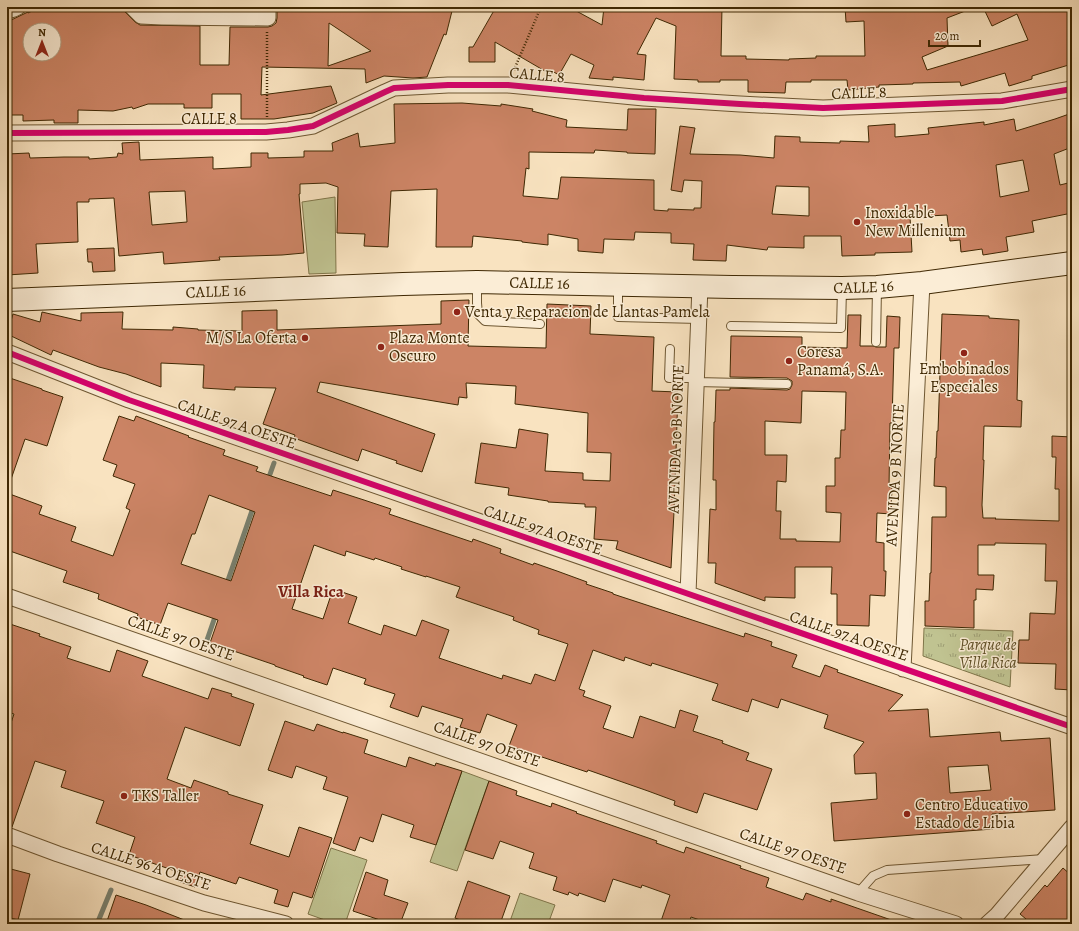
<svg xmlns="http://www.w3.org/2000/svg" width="1079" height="931" font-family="Alegreya,serif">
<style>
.green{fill:#c0c391;stroke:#80764a}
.park{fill:url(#park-tufts);stroke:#80764a}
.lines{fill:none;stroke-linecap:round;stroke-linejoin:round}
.stream{stroke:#798170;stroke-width:5}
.building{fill:#cc8465;stroke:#3f2803;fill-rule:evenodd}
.service-casing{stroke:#6e5732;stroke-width:10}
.minor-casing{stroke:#6e5732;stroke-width:17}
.secondary-casing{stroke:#3f2803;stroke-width:24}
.path{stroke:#3f2803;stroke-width:2.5;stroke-dasharray:1 2;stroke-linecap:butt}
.service{stroke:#fbedd6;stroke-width:8}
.minor{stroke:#fbedd6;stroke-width:15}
.secondary{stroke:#fbedd6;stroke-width:22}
.cycleway-casing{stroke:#fbedd6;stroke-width:8}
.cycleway{stroke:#d6006c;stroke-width:6}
.poi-dot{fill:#8f2418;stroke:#fbedd6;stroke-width:1.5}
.labels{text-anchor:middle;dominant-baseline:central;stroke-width:3;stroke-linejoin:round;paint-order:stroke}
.street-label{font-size:16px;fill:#3f2803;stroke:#fbedd6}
.poi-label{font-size:16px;fill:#3f2803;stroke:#fbedd6;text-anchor:start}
.park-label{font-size:16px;font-style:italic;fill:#5f4f26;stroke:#fbedd6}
.neighbourhood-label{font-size:17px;font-weight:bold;fill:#7a1f14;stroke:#fbedd6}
</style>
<defs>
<pattern id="park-tufts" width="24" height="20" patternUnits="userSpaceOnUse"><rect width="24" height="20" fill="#c0c391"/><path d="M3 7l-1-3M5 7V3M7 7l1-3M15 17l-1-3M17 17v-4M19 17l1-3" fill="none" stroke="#9d9e74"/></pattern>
</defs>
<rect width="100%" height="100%" fill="#f9e3c0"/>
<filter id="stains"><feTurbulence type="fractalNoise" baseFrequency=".005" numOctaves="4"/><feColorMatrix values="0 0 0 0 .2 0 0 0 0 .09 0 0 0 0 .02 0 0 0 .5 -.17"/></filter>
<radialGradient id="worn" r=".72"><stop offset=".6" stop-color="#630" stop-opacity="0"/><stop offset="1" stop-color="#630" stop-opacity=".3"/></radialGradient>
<!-- green -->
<path class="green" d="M335 197 336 273 309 274 302 202Z
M462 771 489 781 457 871 430 862Z
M331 848 367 860 345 924H336L308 914Z
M520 893 555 905 548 924H509Z"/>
<!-- park -->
<path class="park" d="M924 628 1013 631 1010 687 923 656Z"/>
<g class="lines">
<!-- stream -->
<path class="stream" d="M265 480 269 477 274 463
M226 586 254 505
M207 640 216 614
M97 924 111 890"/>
</g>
<!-- building -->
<path class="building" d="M40 7H123V10L135 22 140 25 200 26V65H229L230 27H268L272 26 276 23 277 18V7H453L446 35 444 34 427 77 413 78 384 76 366 83 365 69 262 67 261 95 331 86 337 103 313 113 274 119H241V94H212V108H184V104H148L133 109 132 107 113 111 78 110V123H54V120L23 121V115H7V22L28 12V13ZM329 23 371 51 328 66ZM30 30H54V54H30Z
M496 7H569L602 25 604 7H722L721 56H746V59L789 60V59L816 58V56H865L864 21 846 22 845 7H973V8L947 18 948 46 922 57 927 70 1028 40 1017 14 992 26 983 7H1072V64L1032 76V79L1009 86 1005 73 961 86 960 82 913 83V84L879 85V87L848 90 847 80H811V82H786L785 93 748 92V80H720V82H698V80L674 79 676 26 656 18 637 54 646 55 644 80 613 77V80L589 78 594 65 571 54 559 75 552 71 550 74 495 42V62H469V47H473Z
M462 103 501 106V104L533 109 532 111 567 120 566 127 627 130 628 109H656L655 154 627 153V152L595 150 594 153 529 152V169L526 168 523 196 558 199 561 177 654 180V210L668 211V209L694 210V208H701L702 181 684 180 682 192 671 190 680 126 695 128 690 154 740 155 774 158 775 136 800 137V142L840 143V141L869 142 868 126 895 124V137L929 134 928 128 984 122V125L1014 119 1016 131 1055 119 1072 113V147L1054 154 1060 185 1072 182V213L1032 221 1034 232 1006 237 1008 251 983 255 982 249 961 252 960 240 950 241 947 215 910 217 912 252 875 253V255L842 256 841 236H804V248L768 247 767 250 727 245 726 261 693 260 694 244 671 243V233L635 232 634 240 604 239 603 253 578 251V239L548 234V245L522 242V241L473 236 472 247H436L437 189 391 191 388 247 364 246 365 234 337 233 338 187 326 183 300 184V194H299L304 253 282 255 219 257 220 260 164 264 163 252 119 256 114 198 89 199V202H77L78 242 36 244 38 273 7 275V154L29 153 30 158 64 157H89V159L117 157 118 153 123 154 122 143 139 142 140 160 213 157V169L251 167V153H268V158L304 157V151H333L332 143 358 133 360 147 395 143 394 104ZM1023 160 1029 191 1000 197 996 165ZM776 186 809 187V216L772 214ZM185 191 187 222 152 225 149 192Z
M114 248 115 271 93 272 92 262H88L87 249Z
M469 300 468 346 546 348 547 304 591 306 590 334 654 337 652 391 678 392 674 512 671 568 616 549 618 541 594 539 596 507H585V504L548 502V501L508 495 509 488 475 483 481 443 516 448 519 429 548 434 545 471 583 473V480L610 481 611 453 587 452 588 413 515 404 516 386 466 383 467 398 459 397 458 405 320 382 317 392 435 434 422 472 396 463 397 461 362 449 358 461 294 438 295 435 263 424 276 388 235 387V390L203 388 204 365 161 363V387L126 374 99 367 53 350 51 355 7 334V320L11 321 13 314 40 322 42 312 81 321V313L123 312 122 329 173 330V327L198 329V330L242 331V311L277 310V330L441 324V301Z
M942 314 989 316V318L1019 320 1017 400 1022 401 1021 427 984 426 983 460H984L982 505 983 518H996L995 519 1059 521V489H1055L1056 457H1052V436L1072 437V690L1055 689 1056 664 1018 663 1019 640H1029L1030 613 1055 614 1057 581H1045L1046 544 995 543V545H978V575H994L993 590 976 589V600H974V628L925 626V601H929L930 573H931L932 517H946V487L934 486 935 458H936L937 431H938Z
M848 315H861L860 346H873L876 347H886L887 316 900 317 899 348H894L892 423H890L889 487H892L891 514 877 513 876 542 884 543V571H886L885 596 870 595 869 626 837 625V594H831L832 567H795V598L765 597V601L715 583 716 563H708L710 509 716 510V480H713L714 422H715L716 390H730V388L787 390 790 389 792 385V381L787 378 730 377 731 336 802 337V347L847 348ZM802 391 846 392 845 430H841L840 458H835V486H826V512L841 513 840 542 796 541V539H780L781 511H776L777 481 786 482 787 455H765V421L801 423Z
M7 377 42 389V390L63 397 47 446 25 439 9 485H7Z
M119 416 134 421 136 416 189 436 188 437 225 450 223 455 258 467 256 471 331 496 333 490 364 500 391 509 389 514 472 542 473 539 501 549 500 553 533 565 534 563 557 571 587 582 586 584 613 593V594L744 637 745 633 772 642 771 646 797 655 792 667 820 677 825 665 838 670 837 672 903 695 888 711 928 709 930 737 1000 732 1001 741 1050 738 1055 810 992 814 993 829 834 841 831 803 877 799 876 773 855 774 854 755 864 742 824 728 828 715 781 699 778 708 752 699 748 712 712 700 718 684 652 663 651 666 625 657 624 661 593 650 579 689 585 691 583 696 611 706 603 728 633 738 640 716 675 728 680 710 698 716 693 731 723 741 722 743 749 753 746 760 772 769 757 810 704 793 697 813 674 805 675 801 648 791 588 770 587 772 509 746 517 725 487 714 480 733 460 727 463 719 422 706 418 717 390 707 395 694 364 684 366 679 333 668 327 685 303 677 304 676 275 666V665L210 643 218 620 168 603 160 625 137 617 138 614 98 599 99 594 63 582 67 571 7 550V493L42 506 39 514 76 527 71 541 113 556 130 510 126 508 135 484 113 476 117 465 103 460ZM209 495 255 512 231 581 181 564 192 534H195ZM314 545 345 556 346 551 374 560 375 558 402 567 401 569 426 577V576L460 587 456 597 514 617 513 620 539 630 538 634 568 644 555 681 535 674 531 684 503 675 502 679 439 658 449 630 422 620 416 636 384 625 381 635 348 623 357 597 333 589 323 619 292 609ZM988 765 991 790 950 793 948 767Z
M7 623 40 634 39 636 71 647 67 658 110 672 117 650 148 661 142 676 208 699 212 688 232 694 231 696 254 704 240 746 185 727 167 779 191 788 194 780 228 792V794L263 805 250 844 289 857 299 827 332 838 312 898 293 892 288 907 274 903 278 890 239 877 236 884 200 872 195 887 178 881 181 873 129 855 135 837 96 823 104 801 61 787 66 771 35 761 12 827 7 826V735L14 714 7 712Z
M285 721 314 731 317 724 343 733V732L368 740 364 753 406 767 409 757 435 766 436 763 462 771 436 845 410 837 414 825 382 814 373 842 360 837 355 851 333 843 348 797 323 789 327 777 296 766 292 778 268 770Z
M489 781 517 791 516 795 551 807 552 803 577 812 576 813 657 841 656 843 684 853 686 847 741 866 740 868 769 878 766 887 803 900 806 893 831 902V899L897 922V924H711L691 917 689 924H660L670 895 642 885 641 888 613 879 605 902 579 893 578 896 569 892 568 895 553 890 557 877 529 868 534 853 500 841 493 859 465 850Z
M7 868 30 874 18 920 7 917Z
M1063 868 1072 876V917L1066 924H1032L1020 914 1045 885 1047 887Z
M366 872 388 880 384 895 408 903 400 924H392L353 911Z
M468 881 510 896 500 924H471L455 918Z
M116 895 146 905 192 923V924H106Z"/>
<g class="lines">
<!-- service casing -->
<g class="service-casing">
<path id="service" d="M477 283V303L478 314 485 321 540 324
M618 285V317L699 319
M731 326 841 328 842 289
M876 342 877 288
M670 349 669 378H696
M696 382 787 384
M858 893 873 876 887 870 1044 859"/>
</g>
<!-- minor casing -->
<g class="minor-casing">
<path id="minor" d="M132 7 141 16 162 17 268 18V7
M7 11 14 9 18 7
M7 133 266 132 288 130 313 126 385 92 394 88 448 85H508L644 98 740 104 823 108 1002 101 1072 89
M7 352 129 400 1072 727
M688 594 700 286
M7 596 858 893 956 924
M903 669 922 283
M7 835 58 854 204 903 286 924
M987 924 997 915 1072 827"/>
</g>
<!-- secondary casing -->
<g class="secondary-casing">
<g id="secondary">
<path id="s1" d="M7 300 403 284 477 282 732 287 842 288 877 287 922 283 1072 263"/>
</g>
</g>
<!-- path -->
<path class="path" d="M514 70 541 7
M267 117V32"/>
<!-- service -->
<use href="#service" class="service"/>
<!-- minor -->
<use href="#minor" class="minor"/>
<!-- secondary -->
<use href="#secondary" class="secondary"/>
<!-- cycleway casing -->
<g class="cycleway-casing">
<path id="cycleway" d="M7 133 266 132 288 130 313 126 385 92 394 88 448 85H508L644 98 740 104 823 108 1002 101 1072 89
M7 352 129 400 1072 727"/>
</g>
<!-- cycleway -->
<use href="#cycleway" class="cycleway"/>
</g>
<!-- markers -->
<g class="poi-dot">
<circle cx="857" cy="222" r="4"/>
<circle cx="457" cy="312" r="4"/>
<circle cx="305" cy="338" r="4"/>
<circle cx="381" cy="347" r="4"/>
<circle cx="964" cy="353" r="4"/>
<circle cx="789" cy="361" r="4"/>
<circle cx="124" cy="796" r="4"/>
<circle cx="907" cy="814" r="4"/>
</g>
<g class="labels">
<!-- street labels -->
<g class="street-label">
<text transform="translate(537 75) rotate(5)">CALLE 8</text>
<text transform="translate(859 93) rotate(-2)">CALLE 8</text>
<text x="209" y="119">CALLE 8</text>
<text stroke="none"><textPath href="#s1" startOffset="533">CALLE 16</textPath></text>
<text stroke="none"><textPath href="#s1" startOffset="857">CALLE 16</textPath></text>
<text stroke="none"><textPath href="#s1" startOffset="209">CALLE 16</textPath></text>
<text transform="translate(237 424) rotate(19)">CALLE 97 A OESTE</text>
<text transform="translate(676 439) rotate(-88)">AVENIDA 10 B NORTE</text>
<text transform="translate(895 475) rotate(-87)">AVENIDA 9 B NORTE</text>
<text transform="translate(543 530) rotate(19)">CALLE 97 A OESTE</text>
<text transform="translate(849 636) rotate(19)">CALLE 97 A OESTE</text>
<text transform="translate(181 638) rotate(19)">CALLE 97 OESTE</text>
<text transform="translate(487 744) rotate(19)">CALLE 97 OESTE</text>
<text transform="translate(793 851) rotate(19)">CALLE 97 OESTE</text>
<text transform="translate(151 866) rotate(18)">CALLE 96 A OESTE</text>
</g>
<!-- poi labels -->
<g class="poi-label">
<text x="865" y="213">Inoxidable<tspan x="865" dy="18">New Millenium</tspan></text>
<text x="465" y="312">Venta y Reparacion de Llantas Pamela</text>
<text x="297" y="338" text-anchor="end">M/S La Oferta</text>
<text x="389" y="338">Plaza Monte<tspan x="389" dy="18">Oscuro</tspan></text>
<text x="797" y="352">Coresa<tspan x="797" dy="18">Panamá, S.A.</tspan></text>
<text x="964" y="369" text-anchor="middle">Embobinados<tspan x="964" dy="18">Especiales</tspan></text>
<text x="132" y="796">TKS Taller</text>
<text x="915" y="805">Centro Educativo<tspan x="915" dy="18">Estado de Libia</tspan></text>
</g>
<!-- park labels -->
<g class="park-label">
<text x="988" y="645">Parque de<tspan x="988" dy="18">Villa Rica</tspan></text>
</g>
<!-- neighbourhood labels -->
<g class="neighbourhood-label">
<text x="311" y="591">Villa Rica</text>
</g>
</g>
<!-- margin -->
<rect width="1079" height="931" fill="none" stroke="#f9e3c0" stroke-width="24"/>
<rect x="8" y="8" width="1063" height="915" fill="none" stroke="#3f2803" stroke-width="2"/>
<rect x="12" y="12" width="1055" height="907" fill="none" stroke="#3f2803"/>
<!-- north arrow -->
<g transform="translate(42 42)"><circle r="19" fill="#fbedd6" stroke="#b09e82"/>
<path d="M0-3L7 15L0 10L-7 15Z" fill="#8f2418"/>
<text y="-6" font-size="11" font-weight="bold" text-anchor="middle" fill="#3f2803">N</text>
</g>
<!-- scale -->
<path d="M929 40v6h51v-6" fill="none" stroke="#3f2803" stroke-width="2"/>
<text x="935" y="40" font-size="12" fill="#3f2803" stroke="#fbedd6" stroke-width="3" paint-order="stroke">20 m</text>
<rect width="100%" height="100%" filter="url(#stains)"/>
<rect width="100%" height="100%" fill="url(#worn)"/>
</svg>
